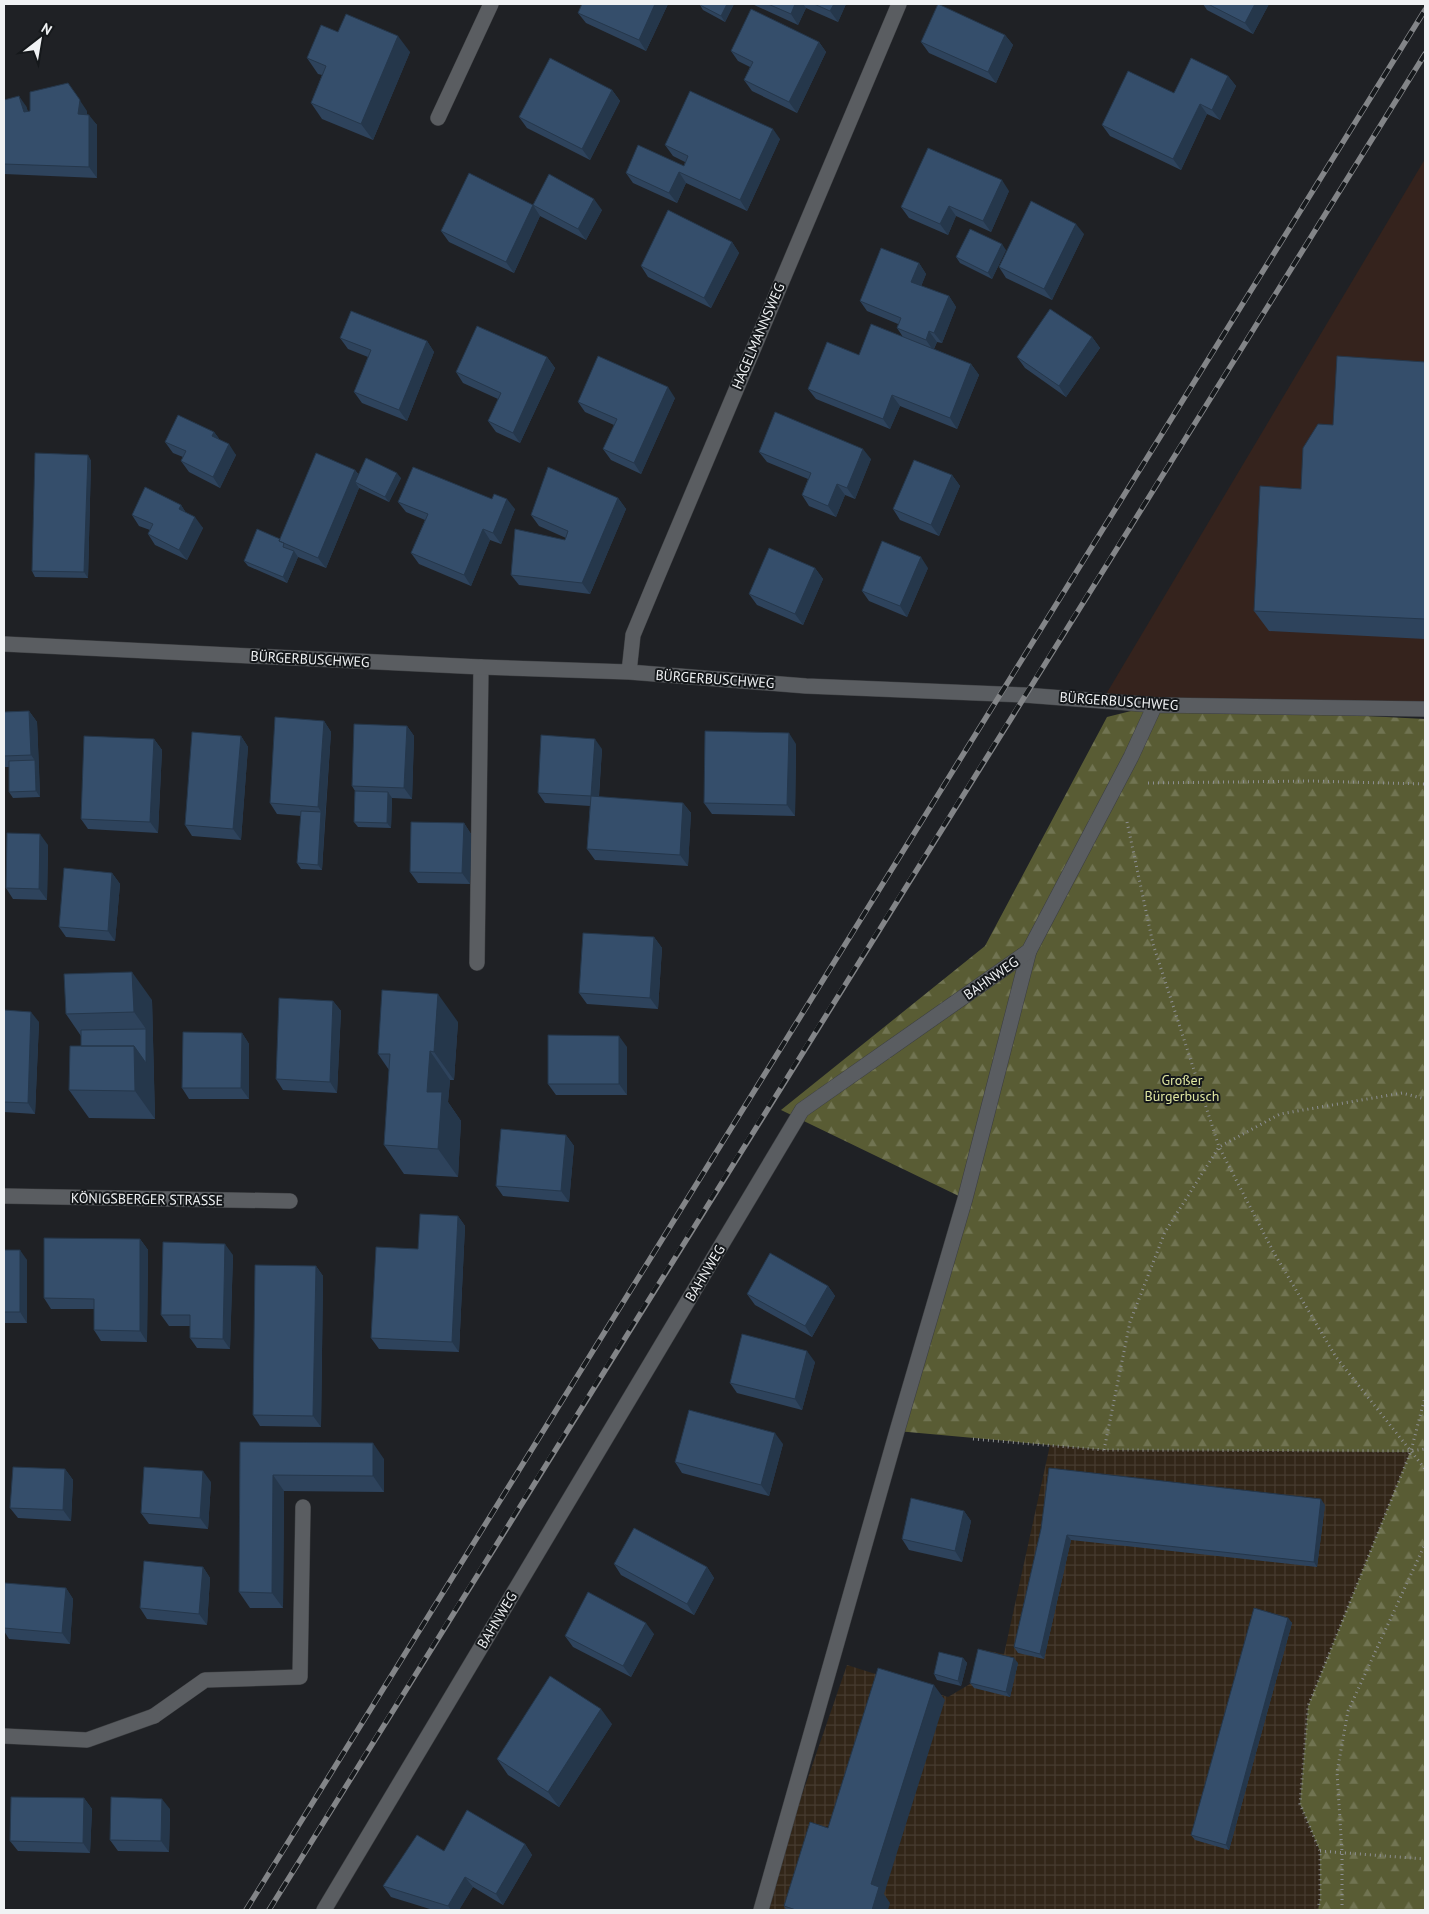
<svg xmlns="http://www.w3.org/2000/svg" width="1429" height="1914" font-family="'PT Sans',sans-serif">
<style>
.commercial{fill:#35231d}
.industrial{fill:url(#industrial-grid)}
.forest{fill:url(#forest-firs)}
.lines{fill:none;stroke-linecap:round;stroke-linejoin:round}
.service-casing{stroke:#3c3e41;stroke-width:16}
.minor-casing{stroke:#3c3e41;stroke-width:16}
.path{stroke:#8d8f92;stroke-width:3;stroke-dasharray:1 4;stroke-linecap:butt}
.service{stroke:#5a5d61;stroke-width:15}
.minor{stroke:#5a5d61;stroke-width:15}
.rail-casing{stroke:#838588;stroke-width:5.5}
.rail{stroke:#15181b;stroke-width:4;stroke-dasharray:11;stroke-linecap:butt}
.wall{fill:#2e435c}
.shaded-wall{fill:#25374b}
.building{fill:#354e6b;stroke:#25374b}
.labels{text-anchor:middle;dominant-baseline:central;stroke-width:4;stroke-linejoin:round;paint-order:stroke}
.street-label{font-size:14px;fill:#f0f2f4;stroke:#15181b}
.park-label{font-size:14px;fill:#dfe6a1;stroke:#15181b}
</style>
<defs>
<pattern id="industrial-grid" width="8" height="8" patternUnits="userSpaceOnUse" patternTransform="scale(1.25)"><rect width="8" height="8" fill="#322618"/><path d="M0 4h8M4 0v8" fill="none" stroke="#463b2f"/></pattern>
<pattern id="forest-firs" width="22" height="20" patternUnits="userSpaceOnUse" patternTransform="scale(1.25)"><rect width="22" height="20" fill="#595c34"/><path d="M5 1l3.5 6h-7zM16 11l3.5 6h-7z" fill="#717452"/></pattern>
</defs>
<rect width="100%" height="100%" fill="#1f2125"/>
<!-- commercial -->
<path class="commercial" d="M1425 159V709L1102 701Z"/>
<!-- industrial -->
<path class="industrial" d="M1050 1445 1104 1450 1411 1451 1308 1706 1300 1804 1320 1851V1899L1318 1910H762L847 1665 948 1697 970 1684 978 1649 1004 1654Z"/>
<!-- forest -->
<path class="forest" d="M1155 705 1425 719V1910H1318L1320 1899V1851L1300 1804 1308 1706 1410 1452 1104 1450 897 1431 965 1199 781 1110 985 946 1107 717Z"/>
<g class="lines">
<!-- service casing -->
<g class="service-casing">
<path id="service" d="M477 963 481 667
M154 1716 205 1680 300 1677 303 1507
M761 1910 897 1431 965 1199 1029 951"/>
</g>
<!-- minor casing -->
<g class="minor-casing">
<path id="minor" d="M438 118 491 4
M4 644 481 667 629 672 806 686 1024 695 1155 705 1425 709
M629 672 633 635 655 582 899 4
M4 1196 290 1201
M4 1736 87 1740 154 1716
M324 1910 802 1110 1029 951 1131 757 1155 705"/>
</g>
<!-- path -->
<path class="path" d="M1148 783 1310 781 1425 784
M1127 822 1153 944 1219 1147 1274 1253 1336 1357 1425 1469
M973 1439 1104 1450 1411 1451 1425 1449
M1104 1450 1130 1322 1165 1232 1219 1147 1280 1114 1402 1093 1425 1099
M1320 1851 1425 1859
M1318 1910 1320 1899V1851L1300 1804 1308 1706 1411 1451 1425 1397
M1342 1910V1852L1337 1772 1348 1711 1425 1544"/>
<!-- service -->
<use href="#service" class="service"/>
<!-- minor -->
<use href="#minor" class="minor"/>
<!-- rail casing -->
<g class="rail-casing">
<path id="rail" d="M246 1910 1425 10
M269 1910C653 1290 1040 672 1425 54"/>
</g>
<!-- rail -->
<use href="#rail" class="rail"/>
</g>
<!-- wall -->
<path class="wall" d="M582 4H668L646 51 586 23 578 13Z
M700 4H734L725 22 703 10 700 5Z
M752 4H846L838 22 806 8 798 25Z
M1203 4H1269L1253 34 1207 10Z
M338 32 410 52 373 140 322 119 311 103 322 75 318 74 307 58Z
M1005 35 1013 45 996 83 929 53 921 42Z
M819 42 826 52 797 113 752 91 744 80 750 67 738 61 731 51Z
M1228 76 1236 86 1220 120 1207 114 1181 170 1110 136 1102 125 1174 93Z
M612 90 620 101 590 160 527 128 519 117Z
M4 100 26 106 28 112 87 111V114L97 125V178L4 174Z
M780 139 747 211 686 183 677 203 633 183 626 173 684 166 685 162 673 156 665 145Z
M1009 191 991 232 956 216 948 235 909 218 901 207Z
M533 205 602 210 586 240 540 216 514 273 449 242 441 231Z
M1084 234 1052 300 1006 278 999 267Z
M732 242 739 253 711 308 648 277 641 266Z
M1006 250 992 279 960 263 956 257Z
M919 263 926 274 921 286 949 296 956 307 942 343 937 342 934 349 971 364 979 375 957 429 900 406 890 429 816 399 808 389 859 355 903 337 897 328 898 324 867 311 860 301Z
M1092 337 1100 348 1066 397 1025 368 1017 357Z
M340 338 427 341 434 352 407 421 362 403 354 392 368 357 348 349Z
M547 357 555 368 520 443 496 432 488 421 498 399 463 383 456 372Z
M1425 362V639L1269 631 1254 611 1301 489 1333 425Z
M675 398 641 474 611 460 603 449 614 425 585 412 578 402Z
M214 432 220 440 236 455 220 488 189 472 181 461 183 457 173 453 165 442Z
M759 452 871 459 855 499 845 495 836 517 809 506 802 495 808 479 767 462Z
M88 455 91 461 88 578 35 577 32 571Z
M355 470 359 475 401 478 389 502 359 488 326 568 298 557 287 583 248 566 244 561 280 539Z
M952 475 960 486 939 536 900 520 893 509Z
M618 498 626 509 590 594 519 585 511 575 565 540 566 538 539 526 531 515Z
M398 502 515 509 501 544 490 540 471 586 419 564 411 553 425 520 406 512Z
M181 505 186 513 203 528 187 560 155 545 148 534 150 530 139 526 132 515Z
M815 568 823 579 803 625 757 605 749 594Z
M928 568 907 617 869 601 862 591Z
M29 711 37 722 40 797 13 798 9 792V767H4V712Z
M324 721 331 732 322 870 301 869 297 863 301 816 277 814 270 803Z
M407 726 414 736 412 799 392 798 391 828 358 827 354 822 355 791 352 786Z
M241 736 248 747 241 840 192 836 185 825Z
M154 739 162 750 158 833 88 829 81 819Z
M796 744 795 816 712 814 704 803Z
M602 749 599 797 683 803 691 813 688 866 595 860 587 849 590 806 545 803 538 793Z
M464 823 471 834 470 884 418 883 410 872Z
M48 845 47 900 13 899 6 888Z
M112 873 120 884 115 941 66 937 59 927Z
M654 937 662 948 658 1009 587 1004 579 993Z
M152 1000 155 1119 89 1118 69 1090 81 1046V1036L66 1014Z
M333 1001 341 1011 337 1093 283 1090 276 1079Z
M4 1010 39 1022 35 1114 4 1112Z
M458 1022 454 1080H450L448 1102 461 1121 458 1177 404 1174 384 1145 389 1070 378 1054Z
M242 1033 249 1044V1099H189L182 1088Z
M627 1047V1095H556L548 1084Z
M566 1135 574 1146 569 1202 503 1196 496 1186Z
M458 1216 465 1226 459 1352 379 1349 371 1338 418 1249Z
M140 1239 148 1250 147 1342 101 1341 94 1330V1309H51L44 1298Z
M4 1250 27 1260V1323H4Z
M233 1255 230 1349 197 1348 190 1338V1326H169L161 1315Z
M316 1266 323 1276 321 1427 260 1426 253 1415Z
M828 1286 835 1296 812 1337 755 1305 747 1294Z
M815 1362 802 1410 737 1393 730 1383Z
M240 1442 384 1459V1492L284 1491 283 1608H250L239 1592Z
M783 1444 769 1496 682 1473 675 1462Z
M65 1469 73 1480 71 1521 18 1518 10 1508Z
M211 1482 208 1529 149 1524 141 1513Z
M1325 1505 1317 1567 1071 1540 1044 1659 1018 1653 1014 1647 1041 1529Z
M964 1511 971 1521 962 1562 909 1550 902 1539Z
M614 1564 707 1567 714 1578 694 1615 621 1575Z
M203 1567 210 1578 207 1625 147 1619 140 1608Z
M66 1588 73 1599 70 1644 9 1639 4 1631V1598Z
M1288 1618 1292 1623 1229 1850 1195 1840 1191 1835Z
M654 1634 631 1677 573 1647 565 1636Z
M963 1658 967 1663 961 1686 937 1680 934 1674Z
M1018 1663 1010 1697 974 1688 970 1683Z
M612 1724 559 1807 508 1775 497 1759Z
M84 1798 92 1809 90 1853 18 1851 10 1841Z
M170 1809 169 1852 118 1851 110 1840Z
M525 1844 532 1855 503 1905 473 1887 459 1910H433L391 1897 383 1886 444 1851Z
M784 1906 796 1910H786Z"/>
<!-- shaded-wall -->
<path class="shaded-wall" d="M655 4H668L646 51 639 40Z
M727 4H734L725 22 721 16Z
M795 4H803L806 8 798 25 791 14Z
M834 4H846L838 22 830 11Z
M1255 4H1269L1253 34 1245 23Z
M1005 35 1013 45 996 83 988 72Z
M398 36 410 52 373 140 361 124Z
M819 42 826 52 797 113 789 102Z
M1228 76 1236 86 1220 120 1212 110Z
M612 90 620 101 590 160 582 149Z
M75 93 87 111 86 124 78 114Z
M19 96 26 106 32 123 24 112Z
M1200 104 1207 114 1181 170 1173 159Z
M89 115 97 125V178L89 167Z
M773 129 780 139 747 211 740 200Z
M679 172 686 183 677 203 669 193Z
M1002 180 1009 191 991 232 983 221Z
M594 199 602 210 586 240 578 229Z
M533 205 540 216 514 273 506 262Z
M949 206 956 216 948 235 940 224Z
M1076 224 1084 234 1052 300 1044 289Z
M732 242 739 253 711 308 704 298Z
M1002 244 1006 250 992 279 988 273Z
M919 263 926 274 919 292 911 282Z
M949 296 956 307 942 343 934 333Z
M929 331 937 342 933 350 926 340Z
M1092 337 1100 348 1066 397 1059 386Z
M427 341 434 352 407 421 399 410Z
M547 357 555 368 520 443 513 433Z
M971 364 979 375 957 429 950 418Z
M668 387 675 398 641 474 634 463Z
M892 395 900 406 890 429 883 419Z
M214 432 222 443 212 436Z
M229 444 236 455 220 488 213 477Z
M863 449 871 459 855 499 847 488Z
M88 455 91 461 88 578 84 572Z
M355 470 362 481 355 482 359 488 326 568 318 558Z
M397 473 401 478 389 502 385 497Z
M952 475 960 486 939 536 931 525Z
M837 484 845 495 836 517 828 506Z
M618 498 626 509 590 594 582 583Z
M507 499 515 509 501 544 493 533Z
M181 505 188 516 179 509Z
M195 517 203 528 187 560 179 550Z
M483 529 490 540 471 586 464 575Z
M294 551 298 557 287 583 283 577Z
M921 557 928 568 907 617 900 606Z
M815 568 823 579 803 625 795 614Z
M29 711 37 722 39 766 31 755Z
M324 721 331 732 325 818 318 807Z
M407 726 414 736 412 799 404 788Z
M789 733 796 744 795 816 787 805Z
M241 736 248 747 241 840 233 829Z
M154 739 162 750 158 833 150 822Z
M595 739 602 749 598 807 591 796Z
M35 760 39 766 40 797 36 791Z
M388 792 392 798 391 828 387 823Z
M683 803 691 813 688 866 680 855Z
M321 812 325 818 322 870 318 865Z
M464 823 471 834 470 884 462 873Z
M40 834 48 845 47 900 39 889Z
M112 873 120 884 115 941 108 931Z
M654 937 662 948 658 1009 650 998Z
M132 972 152 1000 155 1119 135 1091 134 1046 146 1029 134 1012Z
M438 994 458 1022 454 1080 434 1052Z
M333 1001 341 1011 337 1093 330 1082Z
M31 1012 39 1022 35 1114 28 1103Z
M242 1033 249 1044V1099L241 1088Z
M619 1036 627 1047V1095L619 1084Z
M430 1051 450 1080 448 1102 461 1121 458 1177 438 1149 427 1092Z
M566 1135 574 1146 569 1202 561 1191Z
M458 1216 465 1226 459 1352 452 1342Z
M140 1239 148 1250 147 1342 140 1331Z
M225 1244 233 1255 230 1349 223 1339Z
M20 1250 27 1260V1323L20 1312Z
M316 1266 323 1276 321 1427 313 1416Z
M828 1286 835 1296 812 1337 805 1326Z
M807 1351 815 1362 802 1410 795 1399Z
M775 1433 783 1444 769 1496 761 1485Z
M373 1443 384 1459V1492L373 1476Z
M65 1469 73 1480 71 1521 63 1510Z
M203 1471 211 1482 208 1529 200 1518Z
M273 1475 284 1491 283 1608 272 1593Z
M1321 1499 1325 1505 1317 1567 1314 1562Z
M964 1511 971 1521 962 1562 955 1551Z
M1067 1535 1071 1540 1044 1659 1040 1654Z
M203 1567 210 1578 207 1625 199 1614Z
M707 1567 714 1578 694 1615 687 1604Z
M66 1588 73 1599 70 1644 62 1633Z
M1288 1618 1292 1623 1229 1850 1226 1845Z
M646 1623 654 1634 631 1677 623 1666Z
M963 1658 967 1663 961 1686 958 1681Z
M1014 1658 1018 1663 1010 1697 1006 1692Z
M934 1685 945 1700 884 1894 890 1903 888 1910H872L871 1884Z
M601 1709 612 1724 559 1807 548 1792Z
M84 1798 92 1809 90 1853 83 1843Z
M162 1799 170 1809 169 1852 161 1841Z
M525 1844 532 1855 503 1905 496 1894Z
M465 1877 473 1887 459 1910H451L448 1906Z"/>
<!-- building -->
<path class="building" d="M582 4H655L639 40 578 13Z
M700 4H727L721 16 700 5Z
M768 4H795L791 14Z
M814 4H834L830 11Z
M938 4 1005 35 988 72 921 42Z
M1208 4H1255L1245 23Z
M751 9 819 42 789 102 744 80 753 62 731 51Z
M346 14 398 36 361 124 311 103 326 66 307 58 321 25 338 32Z
M550 58 612 90 582 149 519 117Z
M1191 58 1228 76 1212 110 1200 104 1173 159 1102 125 1128 71 1174 93Z
M68 83 80 100 78 114 89 115V167L4 164V100L19 96 24 112 30 111V92Z
M690 91 773 129 740 200 679 172 669 193 626 173 638 145 684 166 688 156 665 145Z
M928 148 1002 180 983 221 949 206 940 224 901 207Z
M469 173 533 205 549 174 594 199 578 229 533 205 506 262 441 231Z
M1031 201 1076 224 1044 289 999 267Z
M668 210 732 242 704 298 641 266Z
M970 229 1002 244 988 273 956 257Z
M881 248 919 263 911 282 949 296 934 333 929 331 926 340 897 328 901 318 860 301Z
M1050 309 1092 337 1059 386 1017 357Z
M351 311 427 341 399 410 354 392 371 350 340 338Z
M871 324 971 364 950 418 892 395 883 419 808 389 827 342 859 355Z
M477 326 547 357 513 433 488 421 501 393 456 372Z
M598 356 668 387 634 463 603 449 617 419 578 402Z
M1337 356 1425 362V619L1254 611 1260 486 1301 489 1303 448 1318 424 1333 425Z
M775 412 863 449 847 488 837 484 828 506 802 495 811 473 759 452Z
M178 415 214 432 212 436 229 444 213 477 181 461 186 451 165 442Z
M35 453 88 455 84 572 32 571Z
M316 453 355 470 318 558 279 541Z
M366 458 397 473 385 497 355 482Z
M914 460 952 475 931 525 893 509Z
M413 467 492 499 494 494 507 499 493 533 483 529 464 575 411 553 428 514 398 502Z
M548 467 618 498 582 583 511 575 515 529 565 540 568 531 531 515Z
M145 487 181 505 179 509 195 517 179 550 148 534 153 524 132 515Z
M257 529 280 539 279 541 284 543 283 547 294 551 283 577 244 561Z
M882 541 921 557 900 606 862 591Z
M769 548 815 568 795 614 749 594Z
M29 711 31 755 4 756V712Z
M275 717 324 721 318 807 270 803Z
M354 724 407 726 404 788 352 786Z
M705 731 789 733 787 805 704 803Z
M192 732 241 736 233 829 185 825Z
M541 735 595 739 591 796 683 803 680 855 587 849 591 796 538 793Z
M84 736 154 739 150 822 81 819Z
M35 760 36 791 9 792V761Z
M355 791 388 792 387 823 354 822Z
M301 811 321 812 318 865 297 863Z
M411 822 464 823 462 873 410 872Z
M7 833 40 834 39 889 6 888Z
M64 868 112 873 108 931 59 927Z
M583 933 654 937 650 998 579 993Z
M132 972 134 1012 66 1014 64 974Z
M382 990 438 994 434 1052 430 1051 427 1092H442L438 1149 384 1145 390 1054H378Z
M279 998 333 1001 330 1082 276 1079Z
M4 1010 31 1012 28 1103 4 1102Z
M146 1029V1063L134 1046H81V1030Z
M183 1032 242 1033 241 1088H182Z
M548 1035 619 1036V1084H548Z
M70 1046H134L135 1091 69 1090Z
M501 1129 566 1135 561 1191 496 1186Z
M420 1214 458 1216 452 1342 371 1338 376 1247 418 1249Z
M44 1238 140 1239V1331L94 1330V1299L44 1298Z
M163 1242 225 1244 223 1339 190 1338V1315H161Z
M4 1250H20V1312H4Z
M770 1253 828 1286 805 1326 747 1294Z
M255 1265 316 1266 313 1416 253 1415Z
M742 1334 807 1351 795 1399 730 1383Z
M689 1410 775 1433 761 1485 675 1462Z
M240 1442 373 1443V1476L273 1475 272 1593 239 1592Z
M13 1467 65 1469 63 1510 10 1508Z
M144 1467 203 1471 200 1518 141 1513Z
M1049 1468 1321 1499 1314 1562 1067 1535 1040 1654 1014 1647 1041 1529Z
M911 1498 964 1511 955 1551 902 1539Z
M634 1528 707 1567 687 1604 614 1564Z
M144 1561 203 1567 199 1614 140 1608Z
M5 1583 66 1588 62 1633 4 1628V1598Z
M588 1592 646 1623 623 1666 565 1636Z
M1254 1608 1288 1618 1226 1845 1191 1835Z
M978 1649 1014 1658 1006 1692 970 1683Z
M939 1652 963 1658 958 1681 934 1674Z
M878 1668 934 1685 871 1884 879 1887 872 1910H796L784 1906 810 1822 828 1828Z
M550 1676 601 1709 548 1792 497 1759Z
M11 1797 84 1798 83 1843 10 1841Z
M111 1797 162 1799 161 1841 110 1840Z
M467 1810 525 1844 496 1894 465 1877 448 1906 383 1886 417 1835 444 1851Z"/>
<g class="labels">
<!-- street labels -->
<g class="street-label">
<text transform="translate(758 336) rotate(-67)">HAGELMANNSWEG</text>
<text transform="translate(310 659) rotate(3)">BÜRGERBUSCHWEG</text>
<text transform="translate(715 679) rotate(4)">BÜRGERBUSCHWEG</text>
<text transform="translate(1119 701) rotate(4)">BÜRGERBUSCHWEG</text>
<text transform="translate(991 978) rotate(-35)">BAHNWEG</text>
<text transform="translate(147 1199) rotate(1)">KÖNIGSBERGER STRASSE</text>
<text transform="translate(705 1273) rotate(-59)">BAHNWEG</text>
<text transform="translate(497 1620) rotate(-59)">BAHNWEG</text>
</g>
<!-- park labels -->
<g class="park-label">
<text x="1182" y="1080">Großer<tspan x="1182" dy="16">Bürgerbusch</tspan></text>
</g>
</g>
<!-- border -->
<rect width="1429" height="1914" fill="none" stroke="#f0f2f4" stroke-width="10"/>
<!-- north arrow -->
<g transform="translate(40 40) rotate(31)" stroke="#15181b" stroke-width="4" paint-order="stroke">
<path d="M0-4L9 19L0 12L-9 19Z" fill="#f0f2f4"/>
<text y="-8" font-size="14" font-weight="bold" text-anchor="middle" fill="#f0f2f4">N</text>
</g>
</svg>
